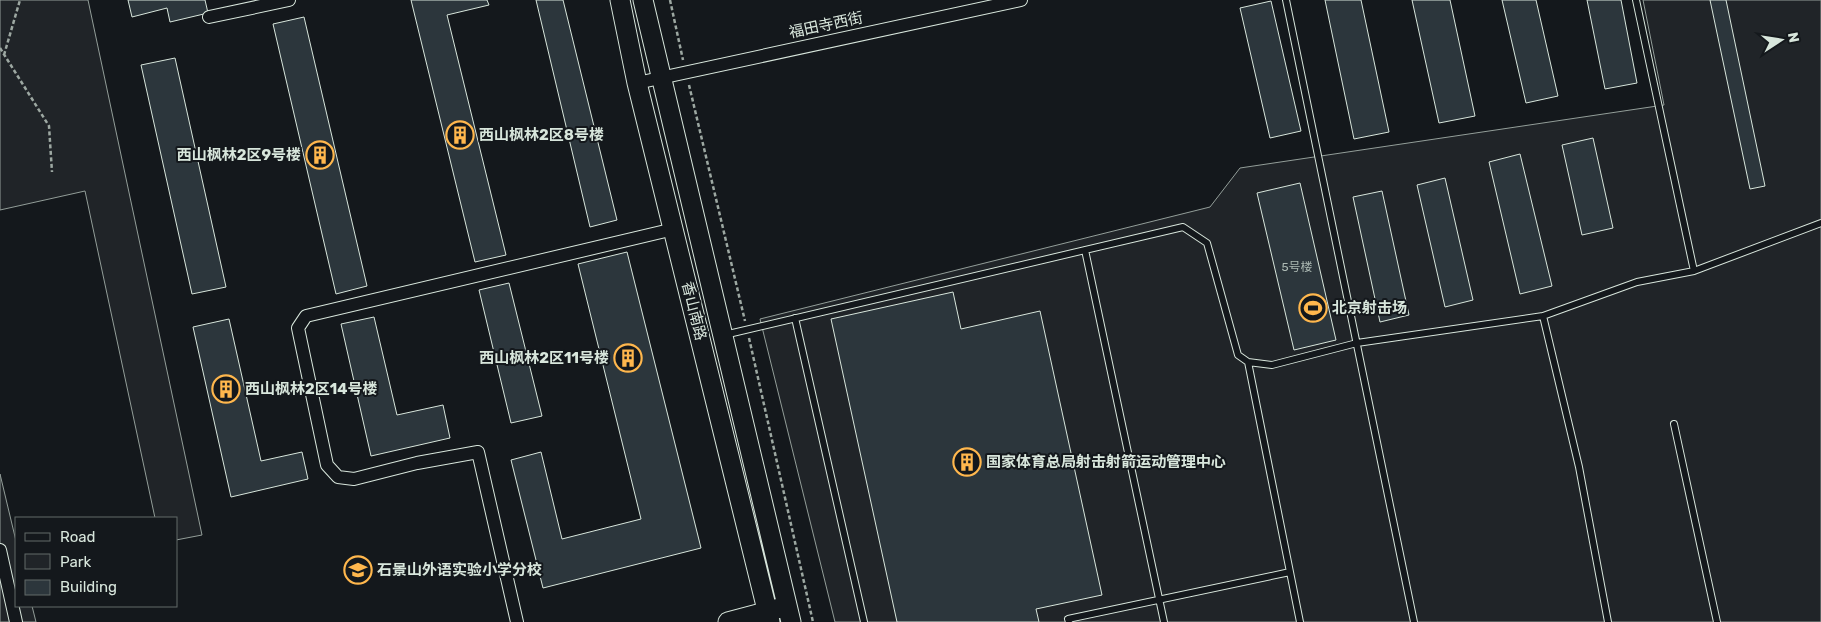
<svg xmlns="http://www.w3.org/2000/svg" width="1821" height="622" font-family="Rubik,'Noto Sans SC',sans-serif">
<style>
.green{fill:#202428;stroke:#939e99}
.building{fill:#2c363c;stroke:#d8e6dc}
.lines{fill:none;stroke-linecap:round;stroke-linejoin:round}
.lane-casing{stroke:#d8e6dc;stroke-width:8}
.street-casing{stroke:#d8e6dc;stroke-width:14}
.secondary-casing{stroke:#d8e6dc;stroke-width:21}
.path{stroke:#9da8a2;stroke-width:2.5;stroke-dasharray:4 2.5;stroke-linecap:butt}
.lane{stroke:#14181c;stroke-width:6}
.street{stroke:#14181c;stroke-width:12}
.secondary{stroke:#14181c;stroke-width:19}
.labels{text-anchor:middle;dominant-baseline:central;stroke-width:4;stroke-linejoin:round;paint-order:stroke}
.number-label{font-size:12px;fill:#adbab4}
.street-label{font-size:15px;fill:#d8e6dc;stroke:#14181c}
.poi-label{font-size:15px;font-weight:bold;fill:#d8e6dc;stroke:#14181c;text-anchor:start}
</style>
<rect width="100%" height="100%" fill="#14181c"/>
<!-- green -->
<path class="green" d="M0 0H88L202 535 176 540V518H155L85 191 0 210Z
M1643 0H1821V622H835L760 319 1210 207 1240 168 1664 105Z
M0 474 16 541V606H32L36 622H0Z"/>
<!-- building -->
<path class="building" d="M128 0H205L208 13 170 22 167 8 132 17Z
M411 0H487L489 5 447 15 506 255 475 262Z
M536 0H563L617 220 590 227Z
M1325 0H1361L1389 132 1354 139Z
M1412 0H1450L1475 116 1439 123Z
M1502 0H1536L1558 96 1526 103Z
M1587 0H1621L1637 83 1605 89Z
M1710 0H1726L1765 186 1750 189Z
M1271 1 1301 131 1270 138 1240 8Z
M304 17 367 286 336 294 273 24Z
M175 58 226 287 192 294 141 65Z
M1593 138 1613 228 1582 235 1562 145Z
M1520 154 1552 286 1520 294 1489 162Z
M1445 178 1473 300 1445 307 1417 185Z
M1300 183 1336 340 1294 350 1257 193Z
M1382 191 1409 315 1380 322 1353 197Z
M627 252 701 548 543 588 511 460 541 452 562 539 641 519 578 264Z
M509 283 542 416 511 423 479 290Z
M953 292 961 329 1040 311 1102 595 1036 609 1039 622H897L831 319Z
M374 317 397 415 443 405 450 438 371 456 341 324Z
M229 319 261 461 302 452 308 479 231 497 193 327Z"/>
<g class="lines">
<!-- lane casing -->
<g class="lane-casing">
<path id="lane" d="M1286 0 1414 622
M1636 0 1694 271
M1085 250 1164 622
M1543 316 1579 467 1608 622
M795 318 864 622
M724 335 1183 227 1207 243 1238 355 1248 362 1272 365 1357 343 1543 316 1637 282 1694 271 1821 223
M1248 362 1300 622
M1674 424 1717 622
M1069 622 1068 619 1290 572"/>
</g>
<!-- street casing -->
<g class="street-casing">
<path id="street" d="M209 17 289 0
M637 83 1021 0
M0 550 16 622
M517 622 478 452 417 463 354 479 338 477 327 465 298 328 306 316 674 229"/>
</g>
<!-- secondary casing -->
<g class="secondary-casing">
<path id="secondary" d="M620 0 637 83 770 622
M643 0 791 622
M728 622 780 608"/>
</g>
<!-- path -->
<path class="path" d="M670 0 683 60
M0 48 49 126 52 172
M4 55 20 0
M689 85 745 321
M749 338 813 622"/>
<!-- lane -->
<use href="#lane" class="lane"/>
<!-- street -->
<use href="#street" class="street"/>
<!-- secondary -->
<use href="#secondary" class="secondary"/>
</g>
<!-- icons -->
<defs>
<g id="building-ring" transform="scale(1.4375)"><circle r="9.5" fill="#14181c" stroke="#ffb74d" stroke-width="1.5"/><path d="M-4-6H4V6H1V3H-1V6H-4ZM-2.5-4.3h1.7v1.8h-1.7ZM.8-4.3h1.7v1.8H.8ZM-2.5-1h1.7V.8h-1.7ZM.8-1h1.7V.8H.8Z" fill="#ffb74d"/></g>
<g id="stadium-ring" transform="scale(1.4375)"><circle r="9.5" fill="#14181c" stroke="#ffb74d" stroke-width="1.5"/><path d="M0-5a6.5 5 0 1 0 0 10a6.5 5 0 1 0 0-10ZM-3.5-1.8h7v3.6h-7Z" fill="#ffb74d"/></g>
<g id="school-ring" transform="scale(1.4375)"><circle r="9.5" fill="#14181c" stroke="#ffb74d" stroke-width="1.5"/><path d="M0-5L7-2L0 1L-7-2ZM-4 1L0 2.5L4 1V4Q0 6-4 4Z" fill="#ffb74d"/></g>
</defs>
<g fill-rule="evenodd">
<use href="#building-ring" x="460" y="135"/>
<use href="#building-ring" x="320" y="155"/>
<use href="#stadium-ring" x="1313" y="308"/>
<use href="#building-ring" x="628" y="358"/>
<use href="#building-ring" x="226" y="389"/>
<use href="#building-ring" x="967" y="462"/>
<use href="#school-ring" x="358" y="570"/>
</g>
<g class="labels">
<!-- number labels -->
<g class="number-label">
<text x="1297" y="267">5号楼</text>
</g>
<!-- street labels -->
<g class="street-label">
<text transform="translate(826 25) rotate(-12)">福田寺西街</text>
<text transform="translate(694 311) rotate(76)">香山南路</text>
</g>
<!-- poi labels -->
<g class="poi-label">
<text x="479" y="135">西山枫林2区8号楼</text>
<text x="301" y="155" text-anchor="end">西山枫林2区9号楼</text>
<text x="1332" y="308">北京射击场</text>
<text x="609" y="358" text-anchor="end">西山枫林2区11号楼</text>
<text x="245" y="389">西山枫林2区14号楼</text>
<text x="986" y="462">国家体育总局射击射箭运动管理中心</text>
<text x="377" y="570">石景山外语实验小学分校</text>
</g>
</g>
<!-- legend -->
<rect x="15" y="517" width="162" height="90" fill="#14181c" stroke="#626a69"/>
<rect x="25" y="533" width="25" height="8" fill="#14181c" stroke="#626a69"/>
<text x="60" y="542" font-size="15" fill="#d8e6dc">Road</text>
<rect x="25" y="554" width="25" height="15" fill="#202428" stroke="#626a69"/>
<text x="60" y="567" font-size="15" fill="#d8e6dc">Park</text>
<rect x="25" y="580" width="25" height="15" fill="#2c363c" stroke="#626a69"/>
<text x="60" y="592" font-size="15" fill="#d8e6dc">Building</text>
<!-- north arrow -->
<g transform="translate(1781 40) rotate(78)" stroke="#14181c" stroke-width="4" paint-order="stroke">
<path d="M0-4L9 19L0 12L-9 19Z" fill="#d8e6dc"/>
<text y="-8" font-size="14" font-weight="bold" text-anchor="middle" fill="#d8e6dc">N</text>
</g>
</svg>
